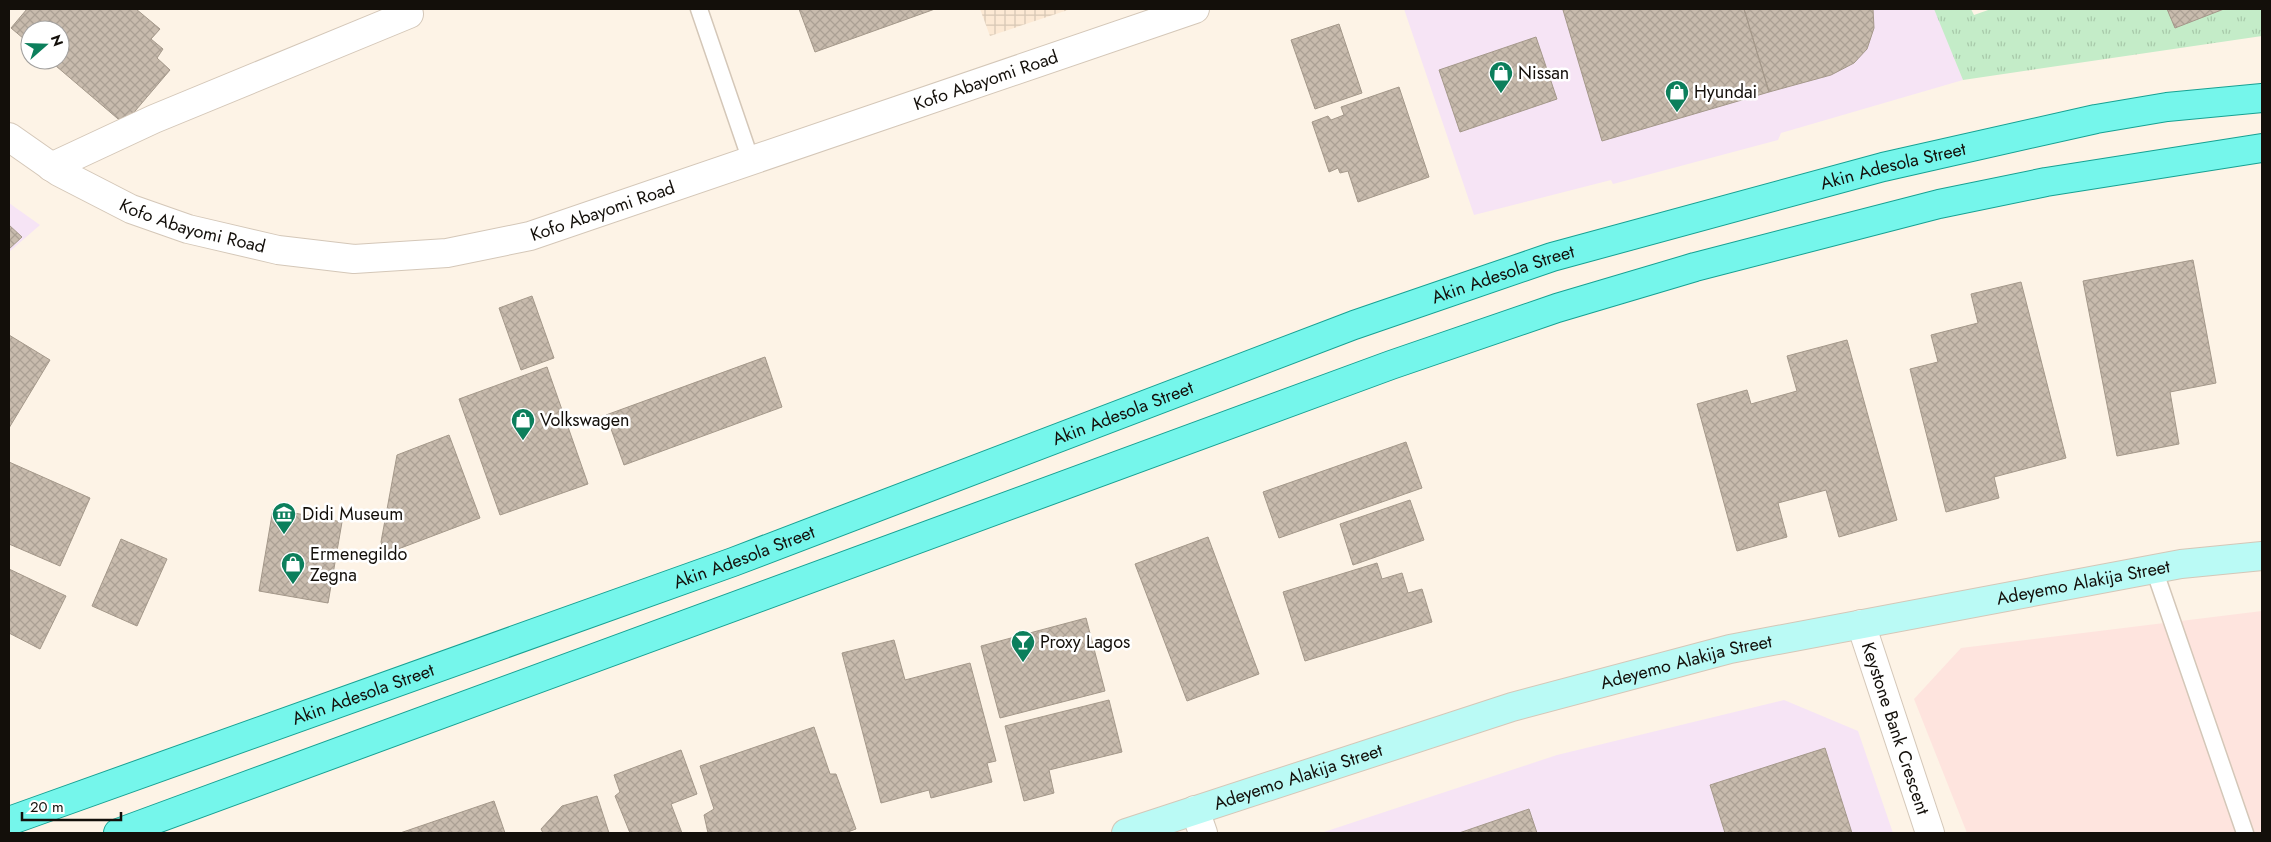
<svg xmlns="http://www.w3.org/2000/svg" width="2271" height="842" font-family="Jost,sans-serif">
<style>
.commercial{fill:#f6e4f5}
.industrial{fill:url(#industrial-grid)}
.education{fill:#fee4de}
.grass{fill:url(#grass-tufts)}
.building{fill:url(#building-cross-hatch);stroke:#a4988a}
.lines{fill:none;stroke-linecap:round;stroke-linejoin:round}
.service-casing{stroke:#d4c7b8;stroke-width:19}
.minor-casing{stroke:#d4c7b8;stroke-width:30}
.tertiary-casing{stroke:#d4c7b8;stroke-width:30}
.secondary-casing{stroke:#d4c7b8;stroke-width:30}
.primary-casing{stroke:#17a193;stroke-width:30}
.service{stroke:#fff;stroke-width:16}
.minor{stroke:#fff;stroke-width:28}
.tertiary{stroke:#fff;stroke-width:28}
.secondary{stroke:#bafaf5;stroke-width:28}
.primary{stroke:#75f6eb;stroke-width:28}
.labels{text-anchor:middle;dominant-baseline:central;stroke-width:5;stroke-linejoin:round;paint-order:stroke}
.poi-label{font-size:18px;fill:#130f0a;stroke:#fff;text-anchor:start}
.street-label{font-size:18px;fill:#130f0a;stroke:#fff}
</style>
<defs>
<pattern id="industrial-grid" width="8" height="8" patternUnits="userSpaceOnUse" patternTransform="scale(1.25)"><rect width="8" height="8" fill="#fce9d4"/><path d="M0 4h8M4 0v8" fill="none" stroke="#d7c7b5"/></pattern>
<pattern id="grass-tufts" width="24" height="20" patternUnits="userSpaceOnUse" patternTransform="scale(1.25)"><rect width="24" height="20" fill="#c4ecc8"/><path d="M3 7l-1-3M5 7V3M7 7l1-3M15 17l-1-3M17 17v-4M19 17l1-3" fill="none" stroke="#a8c9aa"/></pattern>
<pattern id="building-cross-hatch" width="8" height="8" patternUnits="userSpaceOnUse" patternTransform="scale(1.25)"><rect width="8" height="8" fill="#c8bbad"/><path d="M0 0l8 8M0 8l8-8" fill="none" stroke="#aba094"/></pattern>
</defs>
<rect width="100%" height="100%" fill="#fdf3e6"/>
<!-- commercial -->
<path class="commercial" d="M1404 9H1935L1963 80 1781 133 1778 140 1613 184 1611 180 1474 215Z
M9 203 40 225 9 252Z
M1784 700 1858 731 1893 833H1321L1557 755Z"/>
<!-- industrial -->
<path class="industrial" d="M980 9H1071L990 36Z"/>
<!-- education -->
<path class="education" d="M2262 611V833H1967L1914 699 1961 648Z"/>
<!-- grass -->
<path class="grass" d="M1934 9H1971L1974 15 1991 9H2262V36L1963 80Z"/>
<!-- building -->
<path class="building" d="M27 9H136L160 29 151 39 163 49 157 58 170 70 124 124 49 60H60V30H30V44L11 28Z
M799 9H935L815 52Z
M1568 9H1744L1769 92 1602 141 1563 10Z
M1744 9H1873L1874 28 1867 49 1854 63 1831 75 1769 92Z
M2167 9H2224L2175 28Z
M1339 24 1362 93 1315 109 1291 40Z
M1536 37 1557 99 1460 132 1439 70Z
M1399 87 1429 177 1358 202 1348 171 1340 173 1338 168 1329 172 1312 122 1328 116 1331 120 1344 115 1341 107Z
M9 225 22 237 9 249Z
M2193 260 2216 383 2170 392 2179 444 2117 456 2083 281Z
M2021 282 2066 458 1994 477 1999 498 1946 512 1910 369 1938 362 1931 335 1978 323 1971 294Z
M532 296 554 358 521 370 499 308Z
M9 335 50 360 9 428Z
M1847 340 1897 520 1839 537 1826 490 1778 503 1787 537 1737 551 1697 404 1747 390 1751 404 1797 391 1787 356Z
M765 357 782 407 624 465 606 415Z
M547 367 588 484 500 515 459 399Z
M449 435 480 518 385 554 381 542 397 455Z
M1406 442 1422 488 1279 538 1263 492Z
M9 462 90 498 60 566 9 544Z
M1410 500 1424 540 1353 565 1340 524Z
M273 509 342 522 328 603 259 591Z
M1208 537 1259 674 1187 701 1135 564Z
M121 539 167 559 137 626 92 606Z
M1377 563 1382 579 1402 573 1408 593 1422 589 1432 622 1305 661 1283 592Z
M9 569 66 596 40 649 9 633Z
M1086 618 1105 691 1000 718 981 646Z
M894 640 905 680 970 663 996 761 987 763 992 782 931 798 929 790 881 803 842 653Z
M1109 700 1122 752 1049 770 1054 793 1024 801 1005 726Z
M814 727 830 774H836L856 829 845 833H708L704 815 714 809 700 766Z
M1825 748 1852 833H1725L1710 785Z
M681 750 697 794 671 804 682 833H630L615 796 620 792 614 775Z
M597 796 609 833H543L541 829 562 806Z
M494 801 505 833H400Z
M1529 809 1537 833H1459Z"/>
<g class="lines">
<!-- service casing -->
<g class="service-casing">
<path id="service" d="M699 9 751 161
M2154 569 2245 833"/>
</g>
<!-- minor casing -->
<g class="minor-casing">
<g id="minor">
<path d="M51 167 154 119 409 14"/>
<path id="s1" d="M1861 624 1930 833"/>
<path d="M1195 810 1203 833"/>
</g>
</g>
<!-- tertiary casing -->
<g class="tertiary-casing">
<g id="tertiary">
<path id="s2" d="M9 137 59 172 131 209 188 229 278 250 354 259 447 253 530 236 1195 9"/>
</g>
</g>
<!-- secondary casing -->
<g class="secondary-casing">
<g id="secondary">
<path id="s3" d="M1126 833 1512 707 1730 649 2181 564 2262 556"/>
</g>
</g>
<!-- primary casing -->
<g class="primary-casing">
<g id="primary">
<path id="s4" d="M9 821 733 562 1354 325 1552 257 1883 167 2096 119 2167 107 2262 98"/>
<path d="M118 833 1391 365 1557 308 1695 267 1939 204 2046 182 2262 148"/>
</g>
</g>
<!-- service -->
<use href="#service" class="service"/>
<!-- minor -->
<use href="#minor" class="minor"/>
<!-- tertiary -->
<use href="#tertiary" class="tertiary"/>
<!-- secondary -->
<use href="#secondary" class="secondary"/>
<!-- primary -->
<use href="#primary" class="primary"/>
</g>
<!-- icons -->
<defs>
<g id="shop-pin" transform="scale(1.25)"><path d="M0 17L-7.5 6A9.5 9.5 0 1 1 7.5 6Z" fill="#0c7f5c" stroke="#fff"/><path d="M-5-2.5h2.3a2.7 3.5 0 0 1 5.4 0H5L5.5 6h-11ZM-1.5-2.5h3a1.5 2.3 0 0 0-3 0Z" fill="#fff"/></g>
<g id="museum-pin" transform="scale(1.25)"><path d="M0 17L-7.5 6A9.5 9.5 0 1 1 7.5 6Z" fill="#0c7f5c" stroke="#fff"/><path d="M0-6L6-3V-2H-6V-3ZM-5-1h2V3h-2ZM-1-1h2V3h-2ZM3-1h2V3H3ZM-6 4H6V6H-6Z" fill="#fff"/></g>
<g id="bar-pin" transform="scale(1.25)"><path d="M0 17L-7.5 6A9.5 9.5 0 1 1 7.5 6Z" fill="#0c7f5c" stroke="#fff"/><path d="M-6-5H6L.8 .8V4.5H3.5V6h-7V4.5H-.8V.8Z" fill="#fff"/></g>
</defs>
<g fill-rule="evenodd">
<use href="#shop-pin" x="1501" y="73"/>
<use href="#shop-pin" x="1677" y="92"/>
<use href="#shop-pin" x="523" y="420"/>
<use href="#museum-pin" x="284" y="514"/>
<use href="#shop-pin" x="293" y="564"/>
<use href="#bar-pin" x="1023" y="642"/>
</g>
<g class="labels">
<!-- poi labels -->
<g class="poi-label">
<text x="1518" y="73">Nissan</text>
<text x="1694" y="92">Hyundai</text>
<text x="540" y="420">Volkswagen</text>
<text x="302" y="514">Didi Museum</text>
<text x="310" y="554">Ermenegildo<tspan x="310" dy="21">Zegna</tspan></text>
<text x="1040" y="642">Proxy Lagos</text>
</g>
<!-- street labels -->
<g class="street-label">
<text stroke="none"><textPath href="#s2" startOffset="1031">Kofo Abayomi Road</textPath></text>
<text stroke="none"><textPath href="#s4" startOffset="1996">Akin Adesola Street</textPath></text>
<text stroke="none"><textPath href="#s2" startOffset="626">Kofo Abayomi Road</textPath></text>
<text stroke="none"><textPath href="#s2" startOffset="206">Kofo Abayomi Road</textPath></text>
<text stroke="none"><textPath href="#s4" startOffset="1591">Akin Adesola Street</textPath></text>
<text stroke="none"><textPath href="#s4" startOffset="1186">Akin Adesola Street</textPath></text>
<text stroke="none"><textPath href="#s4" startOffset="781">Akin Adesola Street</textPath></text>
<text stroke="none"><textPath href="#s3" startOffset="991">Adeyemo Alakija Street</textPath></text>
<text stroke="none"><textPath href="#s3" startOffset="586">Adeyemo Alakija Street</textPath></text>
<text stroke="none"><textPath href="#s4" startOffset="376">Akin Adesola Street</textPath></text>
<text stroke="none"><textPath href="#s1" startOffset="110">Keystone Bank Crescent</textPath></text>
<text stroke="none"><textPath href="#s3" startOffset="181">Adeyemo Alakija Street</textPath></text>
</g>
</g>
<!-- border -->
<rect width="2271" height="842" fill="none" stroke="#130f0a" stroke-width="20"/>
<!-- north arrow -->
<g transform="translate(45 45) rotate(70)"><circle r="24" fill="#ffffff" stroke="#a19f9d"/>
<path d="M0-4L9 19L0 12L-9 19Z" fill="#0c7f5c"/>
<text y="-8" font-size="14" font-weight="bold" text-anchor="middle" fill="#130f0a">N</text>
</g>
<!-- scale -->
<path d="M22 812v8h99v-8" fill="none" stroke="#130f0a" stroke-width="2.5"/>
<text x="30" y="812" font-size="15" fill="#130f0a" stroke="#ffffff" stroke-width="4" paint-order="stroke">20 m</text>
</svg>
